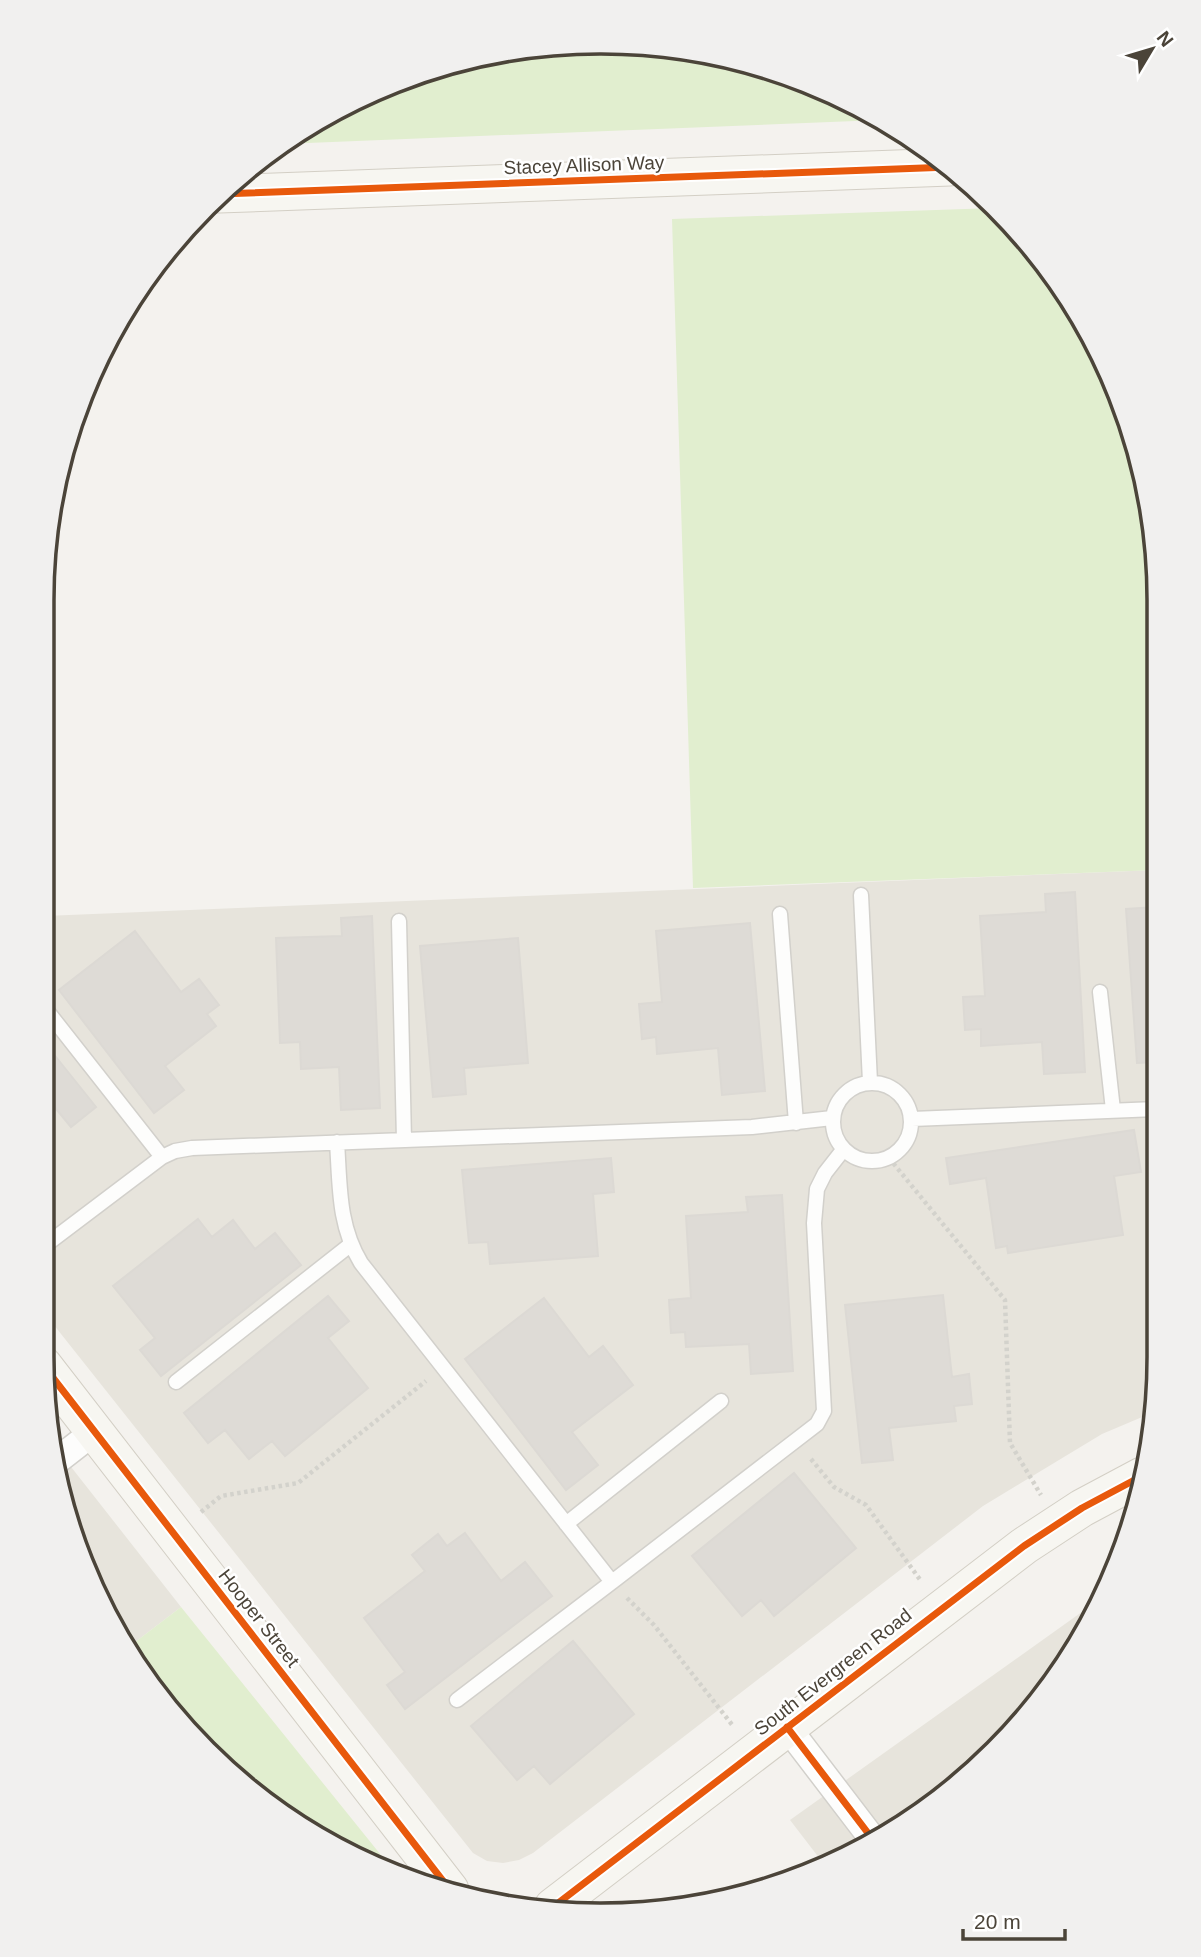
<svg xmlns="http://www.w3.org/2000/svg" width="1201" height="1957" font-family="Arial,sans-serif">
<style>
.residential{fill:#e7e4dc}
.green{fill:#e1eecf}
.building{fill:#dedbd6;stroke:#dcd9d4;stroke-width:2}
.lines{fill:none;stroke-linecap:round;stroke-linejoin:round}
.lane-casing{stroke:#d2d0cb;stroke-width:17}
.street-casing{stroke:#d2d0cb;stroke-width:29}
.secondary-casing{stroke:#d3cfc5;stroke-width:39}
.path{stroke:#d3d2cc;stroke-width:4.5;stroke-dasharray:3.5 3.5;stroke-linecap:butt}
.lane{stroke:#fdfdfc;stroke-width:14}
.street{stroke:#fdfdfc;stroke-width:26}
.secondary{stroke:#f7f6f1;stroke-width:37}
.cycleway-casing{stroke:#fff;stroke-width:11}
.cycleway{stroke:#e8590c;stroke-width:7}
.labels{text-anchor:middle;dominant-baseline:central;stroke-width:5;stroke-linejoin:round;paint-order:stroke}
.street-label{font-size:19px;fill:#4b4439;stroke:#fff}
.rim{fill:none;stroke:#4b4439;stroke-width:3.5}
</style>
<rect width="100%" height="100%" fill="#f4f2ee"/>
<!-- residential -->
<path class="residential" d="M1157 870 1154 1412 1102 1434 983 1506 533 1853 519 1860 503 1863 487 1861 473 1853 42 1310 45 916Z
M57 1449 181 1607 130 1646 72 1536Z
M1100 1599 1044 1696 940 1800 823 1863 790 1820Z"/>
<!-- green -->
<path class="green" d="M637 43 745 61 847 99 880 120 283 144 321 117 421 72 527 47Z
M994 208 1021 233 1084 322 1129 421 1158 564 1157 870 693 888 672 219Z
M181 1607 393 1870 261 1800 157 1696 130 1646Z"/>
<!-- building -->
<path class="building" d="M1075 892 1085 1072 1044 1074 1042 1042 981 1046V1029L965 1030 963 997 985 996 980 916 1046 912 1045 894Z
M1156 907V1062L1137 1063 1126 909Z
M372 916 380 1108 341 1110 339 1067 301 1069 300 1042 280 1043 276 938 342 936 341 918Z
M750 923 765 1091 722 1095 718 1048 657 1054 656 1037 642 1039 639 1004 662 1002 656 931Z
M135 931 181 992 199 979 219 1005 207 1014 216 1026 165 1066 184 1090 154 1113 59 990Z
M518 938 528 1063 464 1068 466 1094 433 1097 420 946Z
M44 1042 96 1107 71 1127 52 1104 43 1111Z
M1134 1130 1141 1172 1114 1176 1123 1235 1008 1253 1007 1246 996 1248 986 1178 950 1184 946 1158Z
M611 1158 614 1192 593 1194 598 1256 490 1264 488 1242 469 1243 462 1170Z
M782 1195 793 1371 751 1374 749 1344 686 1347 685 1332 671 1333 669 1300 691 1298 686 1216 748 1212 746 1197Z
M198 1219 212 1237 233 1220 255 1249 275 1233 301 1265 161 1376 140 1350 155 1338 113 1286Z
M943 1295 952 1377 969 1374 972 1404 954 1406 956 1421 889 1428 893 1460 862 1463 845 1305Z
M328 1296 349 1321 328 1338 368 1388 285 1456 272 1441 249 1459 225 1430 208 1443 184 1413Z
M544 1298 589 1357 603 1346 633 1385 572 1432 598 1465 566 1490 465 1359Z
M794 1473 856 1548 774 1616 761 1600 742 1616 692 1556Z
M465 1533 501 1581 525 1562 552 1596 405 1709 387 1685 405 1672 364 1618 425 1571 412 1555 438 1534 447 1546Z
M573 1641 634 1714 550 1784 534 1766 517 1780 471 1726Z"/>
<g class="lines">
<!-- lane casing -->
<g class="lane-casing">
<path id="lane" d="M861 895 870 1082
M780 914 796 1123
M399 921 404 1140
M1100 992 1113 1110
M44 1007 162 1157
M833 1122a39 39 0 1 1 78 0a39 39 0 1 1-78 0Z
M912 1119 1156 1109
M337 1142C340 1186 338 1225 361 1263L612 1582 817 1424 824 1411 814 1223 817 1189 825 1173 843 1150
M43 1247 162 1157 175 1151 192 1148 752 1127 832 1118
M176 1382 350 1245
M566 1524 721 1401
M457 1700 612 1582"/>
</g>
<!-- street casing -->
<g class="street-casing">
<path id="street" d="M59 1459 95 1431
M787 1727 871 1837"/>
</g>
<!-- secondary casing -->
<g class="secondary-casing">
<path id="secondary" d="M219 194 950 167
M43 1365 450 1890
M553 1907 1024 1546 1082 1508 1142 1476"/>
</g>
<!-- path -->
<path class="path" d="M889 1158 1005 1300 1010 1443 1041 1495
M811 1459 834 1487 866 1505 921 1581
M201 1512 221 1496 298 1483 426 1381
M627 1598 654 1625 733 1726"/>
<!-- lane -->
<use href="#lane" class="lane"/>
<!-- street -->
<use href="#street" class="street"/>
<!-- secondary -->
<use href="#secondary" class="secondary"/>
<!-- cycleway casing -->
<g class="cycleway-casing">
<path id="cycleway" d="M219 194 950 167
M43 1365 450 1890
M787 1727 871 1837
M553 1907 1024 1546 1082 1508 1142 1476"/>
</g>
<!-- cycleway -->
<use href="#cycleway" class="cycleway"/>
</g>
<g class="labels">
<!-- street labels -->
<g class="street-label">
<text transform="translate(584 165) rotate(-2)">Stacey Allison Way</text>
<text transform="translate(259 1618) rotate(52)">Hooper Street</text>
<text transform="translate(833 1672) rotate(-38)">South Evergreen Road</text>
</g>
</g>
<!-- crop -->
<path d="M0 0H1201V1957H0ZM600 54H601A546 546 0 0 1 1147 600V1357A546 546 0 0 1 601 1903H600A546 546 0 0 1 54 1357V600A546 546 0 0 1 600 54Z" fill="#f1f0ef" fill-rule="evenodd"/>
<path class="rim" d="M600 54H601A546 546 0 0 1 1147 600V1357A546 546 0 0 1 601 1903H600A546 546 0 0 1 54 1357V600A546 546 0 0 1 600 54Z"/>
<!-- north arrow -->
<g transform="translate(1152 49) rotate(52)" stroke="#ffffff" stroke-width="5" paint-order="stroke">
<path d="M0-5L12 26L0 18L-12 26Z" fill="#4b4439"/>
<text y="-10" font-size="19" font-weight="bold" text-anchor="middle" fill="#4b4439">N</text>
</g>
<!-- scale -->
<path d="M963 1929v10h102v-10" fill="none" stroke="#4b4439" stroke-width="3.5"/>
<text x="974" y="1929" font-size="21" fill="#4b4439" stroke="#ffffff" stroke-width="5" paint-order="stroke">20 m</text>
</svg>
